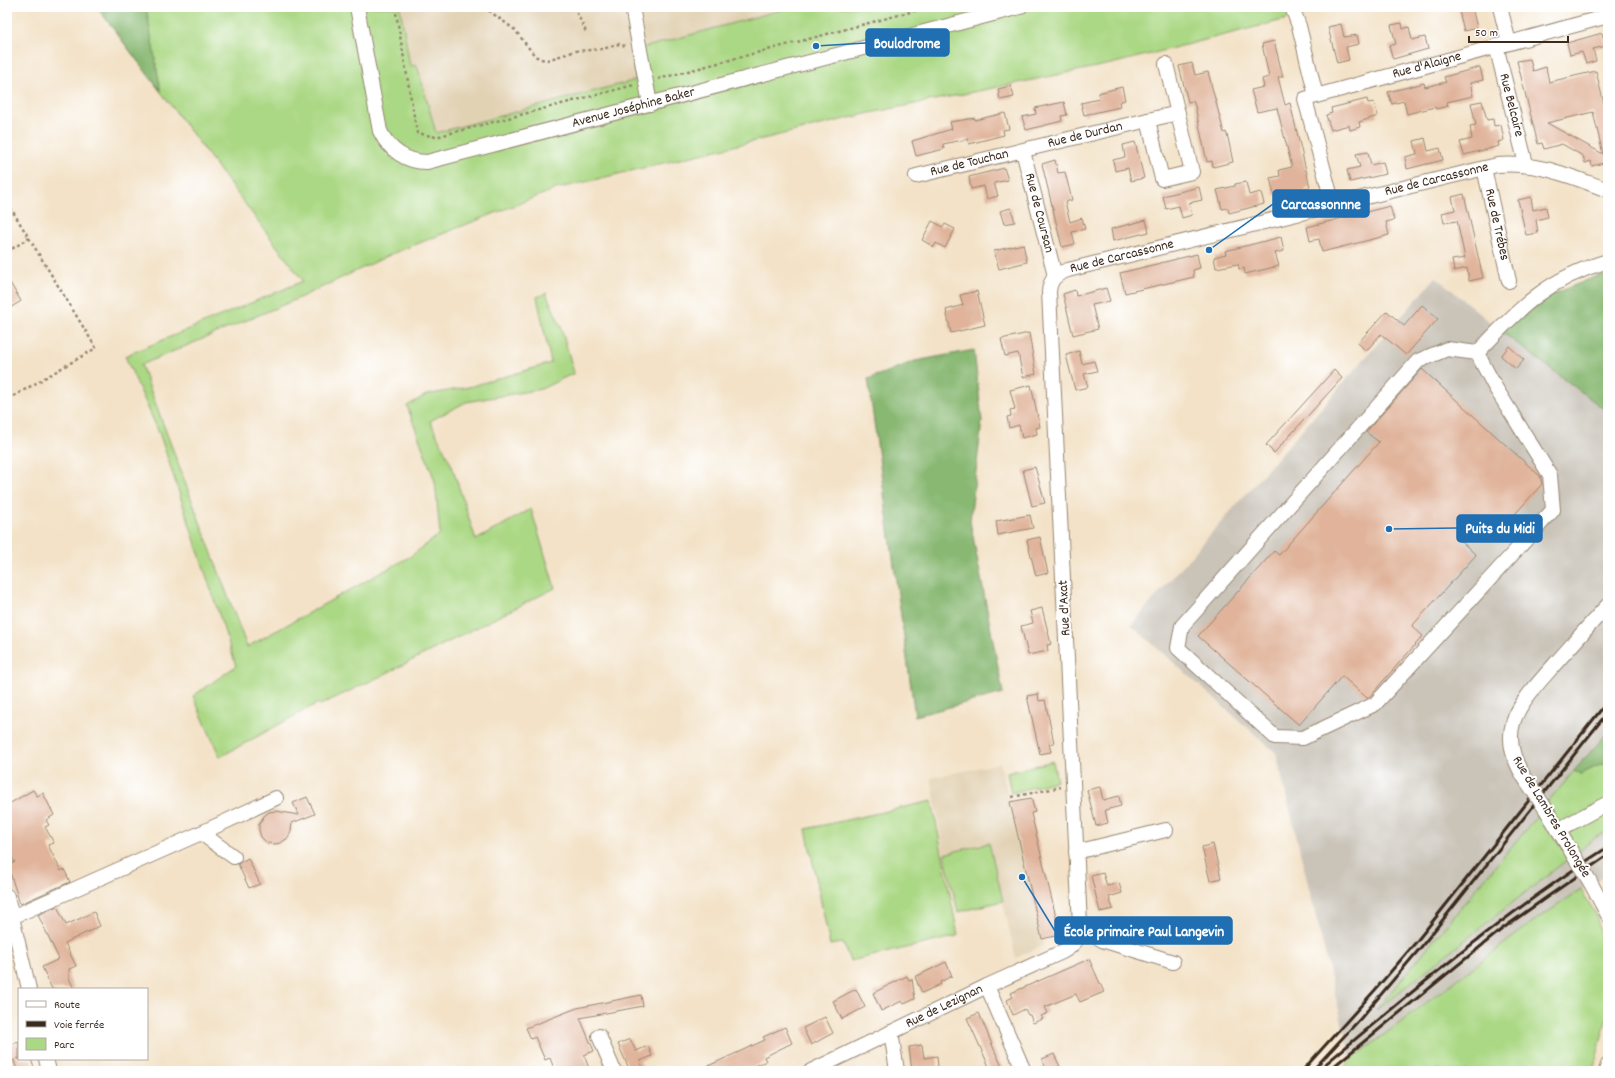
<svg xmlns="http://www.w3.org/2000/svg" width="1615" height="1078" font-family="Dekko,sans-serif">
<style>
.built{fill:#e2d2b4}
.industrial{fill:#c9c3b8}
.green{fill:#abd884;stroke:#738151}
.forest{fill:#88b872;stroke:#627148}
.building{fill:#e0b39a;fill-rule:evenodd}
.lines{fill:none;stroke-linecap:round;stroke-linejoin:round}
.minor-casing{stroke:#978672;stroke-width:16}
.path{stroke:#978672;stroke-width:2.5;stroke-dasharray:3 3;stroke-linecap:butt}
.minor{stroke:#fff;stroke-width:14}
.rail{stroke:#3b2a1e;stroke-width:3}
.minor-bridge-casing{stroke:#978672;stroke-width:16;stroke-linecap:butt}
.minor-bridge{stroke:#fff;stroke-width:14}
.labels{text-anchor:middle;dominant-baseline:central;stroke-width:4;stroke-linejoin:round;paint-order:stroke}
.street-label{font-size:14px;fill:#3b2a1e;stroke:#fff}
.leader{fill:none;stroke:#1f6fb2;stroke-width:1.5}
.callout-dot{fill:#1f6fb2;stroke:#fff;stroke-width:1.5}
.callout{fill:#1f6fb2;stroke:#1f6fb2;stroke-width:1.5}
.callout-label{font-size:15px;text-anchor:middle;font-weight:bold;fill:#fff}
</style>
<rect width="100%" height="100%" fill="#fff"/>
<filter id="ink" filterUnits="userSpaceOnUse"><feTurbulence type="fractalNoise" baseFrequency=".025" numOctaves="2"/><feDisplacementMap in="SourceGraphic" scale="8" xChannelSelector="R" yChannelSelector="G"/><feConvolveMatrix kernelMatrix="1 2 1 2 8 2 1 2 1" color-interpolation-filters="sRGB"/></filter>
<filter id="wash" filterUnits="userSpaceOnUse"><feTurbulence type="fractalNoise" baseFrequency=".012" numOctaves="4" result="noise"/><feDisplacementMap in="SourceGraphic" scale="16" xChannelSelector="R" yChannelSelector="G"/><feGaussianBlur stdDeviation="0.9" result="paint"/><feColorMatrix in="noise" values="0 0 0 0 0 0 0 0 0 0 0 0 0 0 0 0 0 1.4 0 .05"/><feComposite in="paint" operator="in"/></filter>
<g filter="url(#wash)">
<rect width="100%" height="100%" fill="#f3e2c7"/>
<!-- built -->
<path class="built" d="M400 7H792L631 50 636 80 436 133 417 65 410 66Z
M1000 763 1010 802 1031 798 1035 812 1031 813 1057 920H1061L1043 939 1044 945 1016 958 989 844 944 854 931 778Z"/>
<!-- industrial -->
<path class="industrial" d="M1436 277 1502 332 1608 412V873L1534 921 1351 1060 1276 753 1131 625Z"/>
<!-- green -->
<path class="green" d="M97 7H400L410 66 417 65 436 133 636 80 631 51 792 7H1334L1111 64 870 113 556 189 394 253 297 299 141 365 247 647 411 556 440 534 435 481 407 406 426 395 469 387 551 363 537 297 546 293 561 327 574 373 541 389 466 402 430 421 452 466 476 540 531 509 555 588 377 678 320 705 318 703 220 757 193 696 236 666 160 435 125 356 303 281Z
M1053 761 1057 781 1011 793 1007 773Z
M1608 761V831L1596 837 1376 1010 1574 771 1581 774Z
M932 801 958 936 850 961 843 943 830 945 806 829Z
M989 843 1003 901 958 912 944 854Z
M1581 890 1596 914 1607 957 1608 967V1014L1593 1071H1340L1351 1060 1534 921Z"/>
<!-- forest -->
<path class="forest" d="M97 7H146L161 92Z
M1608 275V412L1502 332 1548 296 1597 276Z
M974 350 982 421 970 521 1003 693 915 716 868 379 915 361Z
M1608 732V761L1581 774 1574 771Z"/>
<g id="blocks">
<!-- building -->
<path class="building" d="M1458 7H1472L1477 28 1464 31Z
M1402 23 1403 29 1409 27 1412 40 1425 37 1428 49 1393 59 1389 46 1396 44 1391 25Z
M1341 24 1344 37 1357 35 1359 44 1346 47 1349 60 1337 63 1328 27Z
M1602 33 1606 46 1593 49 1596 61 1586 64 1582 52 1570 55 1567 43Z
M1274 41 1283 77H1278L1285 105 1290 103 1310 187 1305 188 1307 194 1292 197 1290 192 1274 195 1270 178 1280 176 1279 170 1292 167 1277 108 1257 112 1251 90 1264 87 1262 79 1269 77 1262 44Z
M1530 59 1533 71 1546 67 1549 82 1596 71 1608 121V162L1592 166 1591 161 1585 163 1583 156 1562 144 1544 149 1542 143 1538 144 1517 61ZM1593 112 1603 154 1547 123Z
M1192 63 1195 75 1208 72 1224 133 1226 132 1228 138 1233 162 1213 167 1212 161 1207 162 1195 106 1193 101 1188 102 1179 66Z
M1480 67 1483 80 1470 83 1473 96 1447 102 1448 106 1436 109 1435 107 1407 114 1404 101 1392 104 1388 92 1424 83 1425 87 1446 82 1444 77Z
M1011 86 1014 97 1000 100 998 89Z
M1122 87 1125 100 1119 102 1120 107 1084 115 1081 103 1099 99 1098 93Z
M1367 99 1368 103 1374 102 1378 116 1359 122 1360 127 1350 130 1349 125 1331 130 1326 115 1332 113 1331 108Z
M1482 101 1487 120 1493 119 1494 126 1501 125 1504 140 1498 142 1499 146 1464 155 1460 142 1472 139 1470 126 1476 125 1471 103Z
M1064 102 1067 115 1061 116 1062 121 1026 130 1022 117 1036 114 1035 108Z
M1005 113 1009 129 1003 130 1004 135 969 144 968 139 943 144 944 149 916 156 912 141 952 129 950 122 975 118V120Z
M1425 138 1428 151 1440 148 1443 160 1407 169 1405 157 1417 154 1414 141Z
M1135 142 1144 178 1131 181 1128 168 1115 171 1113 160 1125 157 1123 145Z
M1368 152 1371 165 1383 162 1386 174 1350 182 1347 170 1360 167 1356 154Z
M1055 160 1058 173 1065 172 1072 200 1065 202 1070 222 1082 218 1085 229 1072 232 1075 244 1062 247 1042 164Z
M1004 168 1008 180 994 183 998 196 987 199 984 186 971 189 969 177Z
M1246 182 1249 195 1261 192 1264 204 1229 213 1228 208 1222 209 1217 190 1235 186V184Z
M1199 187 1202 200 1189 203 1192 215 1182 218 1179 206 1166 209 1163 196Z
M1464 194 1483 278 1469 281 1467 268 1454 271 1452 260 1465 258 1457 221 1444 223 1442 213 1455 210 1452 197Z
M1531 197 1533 210 1546 207 1548 217 1536 220 1538 233 1526 235 1518 200Z
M1390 206 1394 220 1386 222 1389 235 1322 252 1319 239 1310 241 1307 227Z
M1011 208 1015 222 1004 224 1000 211Z
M1146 220 1149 232 1113 241 1111 229Z
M932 221 943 227 945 224 955 229 945 248 936 243 934 247 922 240Z
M1281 237 1284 251 1275 253 1279 266 1245 274 1244 268 1239 269 1238 264 1216 268 1214 257 1226 254 1225 251Z
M1023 244 1027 262 999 269 994 251Z
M1197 254 1200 268 1193 270 1194 277 1125 293 1120 273Z
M7 278 21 301 7 310Z
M1106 288 1110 301 1092 305 1098 329 1073 335 1063 294 1075 290 1076 296Z
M977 291 985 325 951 333 946 310 963 305 960 295Z
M1422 305 1438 319 1406 355 1381 334 1366 351 1358 343 1387 311 1404 326Z
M1029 333 1036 374 1023 377 1018 353 1005 356 1001 339Z
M1509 346 1524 360 1516 369 1501 356Z
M1079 351 1082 364 1094 361 1097 371 1084 374 1088 387 1075 390 1066 355Z
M1422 369 1540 476 1542 484 1507 523 1498 515 1485 530 1478 523 1461 541 1476 555 1412 626 1423 636 1369 697 1367 698 1342 676 1299 725 1198 636 1274 551 1279 555 1379 442 1366 432Z
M1334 370 1342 378 1274 453 1266 445Z
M1031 385 1040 427 1036 428 1037 434 1022 438 1019 425 1009 428 1007 417 1011 416 1010 410 1015 409 1010 390Z
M1035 467 1045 503 1032 506 1023 470Z
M1030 515 1033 528 998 535 996 521Z
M1040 537 1048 573 1036 576 1027 540Z
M1042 608 1051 644 1047 645 1048 651 1028 655 1021 626 1033 623 1030 611Z
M1038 694 1039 701 1045 700 1054 743 1049 744 1051 752 1040 754 1027 696Z
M1100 787 1103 800 1119 796 1121 806 1105 810 1108 823 1096 826 1087 790Z
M33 790 37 796 43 793 54 815 46 820 49 825 45 827 54 843 48 845 61 871 64 869 70 882 20 904 8 866 15 862 7 848V805Z
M307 797 315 814 292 823 291 831 288 838 280 843 275 844 267 843 261 837 259 830V824L264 816 269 812 276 811 299 815 293 803Z
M1031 798 1035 812 1031 813 1057 921 1061 920 1064 934 1042 939 1010 802Z
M1213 844 1221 878 1210 881 1202 847Z
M248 858 260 884 249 888 238 864Z
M1103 873 1107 886 1119 883 1122 893 1109 897 1113 909 1100 912 1091 876Z
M57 906 66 925 94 912 100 926 65 943 76 966 69 969V978L74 989H52L42 967 59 959 38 915Z
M1089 959 1104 992 1080 1002 1076 994 1045 1007 1048 1013 1041 1016 1043 1019 1033 1023 1030 1015H1028L1025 1009 1013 1015 1007 1000 1013 997 1011 993Z
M946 962 952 976 940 982 941 984 922 993 915 977Z
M907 976 909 980 912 979 915 999 904 1004 902 1001 881 1011 873 993Z
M856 989 865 1007 842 1019 833 1001Z
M641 995 643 1006 580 1018 594 1051 584 1055 590 1071H555L550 1058 545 1060 535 1037 531 1039 526 1028 577 1008Z
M979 1013 993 1047 1004 1071H991L967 1018Z
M825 1017 833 1033 811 1045 803 1028Z
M785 1027 792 1043 764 1057 766 1061 745 1071H697L765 1040 763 1037Z
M630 1039 636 1051 648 1046 652 1056 640 1061 644 1071H630L618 1044Z
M19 1042V1058L17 1059H31L34 1068 17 1071 14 1060 7 1062V1045Z
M922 1045 924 1058 937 1056 938 1067 925 1069 926 1071H912L909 1047Z
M1054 1054 1062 1071H1047L1042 1059Z"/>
</g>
</g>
<g filter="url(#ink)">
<use href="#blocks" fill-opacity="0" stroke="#978672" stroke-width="1"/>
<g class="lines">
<!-- minor casing -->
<g class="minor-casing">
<g id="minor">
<path id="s1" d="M357 7 380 131C389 150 406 162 427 162L1020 7"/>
<path d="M632 7 650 104"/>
<path d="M1292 7 1299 26 1316 96 1305 99 1333 205"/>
<path d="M1500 7 1509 43"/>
<path id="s2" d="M1496 46 1526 164"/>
<path id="s3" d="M1316 96 1608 16"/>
<path d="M1148 120 1178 113"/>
<path id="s4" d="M1023 151 1055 276"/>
<path id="s5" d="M1484 168 1509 281"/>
<path id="s6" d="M916 176 1148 120 1162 179 1192 172 1166 64"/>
<path d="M1447 349 1477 353 1495 387 1550 475 1553 510 1375 704 1303 738 1275 737 1178 648 1182 626 1418 361Z"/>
<path d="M1477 353C1520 308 1546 279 1608 261"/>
<path d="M1528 783C1491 730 1520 704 1555 664 1573 644 1590 624 1608 605"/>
<path d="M1545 808 1574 856"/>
<path d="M1558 830 1608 803"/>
<path d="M201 833 234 857"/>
<path d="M1076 852 1166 830"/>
<path d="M1589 880 1608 915"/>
<path d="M7 896 29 989"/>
<path d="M12 917 201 833 276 798"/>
<path d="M1080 925 1102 940 1173 962"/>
<path d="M987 986 1024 1071"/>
<path d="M891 1032 897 1071"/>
<path d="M599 1036 614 1071"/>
<path d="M46 1059 49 1071"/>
<path id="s7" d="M811 1071 987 986 1062 952C1073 946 1081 938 1080 925L1049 292C1050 279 1056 274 1068 270L1497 165C1537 161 1572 177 1608 190"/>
<path d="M1606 1071 1608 1065"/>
</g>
</g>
<!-- path -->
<path class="path" d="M395 7 417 133 436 137 634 85
M484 7 515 30 535 56 541 59 547 60 576 51 603 49 619 44 625 46
M574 7 586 32
M658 79 929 7
M7 202 96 348 7 400
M7 252 29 238
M1012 797 1061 787"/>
<!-- minor -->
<use href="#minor" class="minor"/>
<!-- rail -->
<path class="rail" d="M1322 1067C1414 990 1506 912 1608 847
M1302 1071 1375 990 1417 941 1608 701
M1312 1071 1361 1018 1422 946 1608 712
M1328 1071 1502 929 1547 897 1608 855"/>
<!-- minor-bridge casing -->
<g class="minor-bridge-casing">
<path id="minor-bridge" d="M1528 783 1545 808
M1574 856 1589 880"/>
</g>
<!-- minor-bridge -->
<use href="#minor-bridge" class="minor-bridge"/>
</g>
</g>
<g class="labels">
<!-- street labels -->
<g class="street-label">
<text stroke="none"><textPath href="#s3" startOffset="115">Rue d'Alaigne</textPath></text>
<text stroke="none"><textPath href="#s2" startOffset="61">Rue Belcaire</textPath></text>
<text stroke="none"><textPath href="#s1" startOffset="399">Avenue Joséphine Baker</textPath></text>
<text stroke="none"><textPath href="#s6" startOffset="174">Rue de Durdan</textPath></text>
<text stroke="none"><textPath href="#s6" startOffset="55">Rue de Touchan</textPath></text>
<text stroke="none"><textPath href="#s7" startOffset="1357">Rue de Carcassonne</textPath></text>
<text stroke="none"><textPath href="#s4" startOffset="64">Rue de Coursan</textPath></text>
<text stroke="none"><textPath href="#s5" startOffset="58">Rue de Trébes</textPath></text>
<text stroke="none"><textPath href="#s7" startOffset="1033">Rue de Carcassonne</textPath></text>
<text transform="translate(1065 608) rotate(-93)">Rue d'Axat</text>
<text transform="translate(1551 817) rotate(59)">Rue de Lambres Prolongée</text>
<text stroke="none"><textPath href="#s7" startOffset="148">Rue de Lezignan</textPath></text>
</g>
</g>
<!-- callouts -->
<path class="leader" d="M816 46L866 43M1209 250L1273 204M1389 529L1457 528M1022 877L1055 931"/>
<g class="callout-dot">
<circle cx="816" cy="46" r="4"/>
<circle cx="1209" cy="250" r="4"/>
<circle cx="1389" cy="529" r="4"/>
<circle cx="1022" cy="877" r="4"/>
</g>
<g class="callout">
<rect x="866" y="29" width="83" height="27" rx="4"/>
<rect x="1273" y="190" width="96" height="27" rx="4"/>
<rect x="1457" y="515" width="85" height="27" rx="4"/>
<rect x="1055" y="917" width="177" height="27" rx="4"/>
</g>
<g class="callout-label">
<text x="907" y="48">Boulodrome</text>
<text x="1321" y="209">Carcassonnne</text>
<text x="1500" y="533">Puits du Midi</text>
<text x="1144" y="936">École primaire Paul Langevin</text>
</g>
<!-- margin -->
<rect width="1615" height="1078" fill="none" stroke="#fff" stroke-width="24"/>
<!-- legend -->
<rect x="18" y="988" width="130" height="72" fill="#ffffff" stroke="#b1aaa5"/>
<rect x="26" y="1001" width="20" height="6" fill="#ffffff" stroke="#b1aaa5"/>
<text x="54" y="1008" font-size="12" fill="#3b2a1e">Route</text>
<rect x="26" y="1021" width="20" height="6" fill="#3b2a1e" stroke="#b1aaa5"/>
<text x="54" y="1028" font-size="12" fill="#3b2a1e">Voie ferrée</text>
<rect x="26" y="1038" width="20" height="12" fill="#abd884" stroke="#b1aaa5"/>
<text x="54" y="1048" font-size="12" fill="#3b2a1e">Parc</text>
<!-- scale -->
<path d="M1469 36v6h99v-6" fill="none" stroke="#3b2a1e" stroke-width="2"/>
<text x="1475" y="36" font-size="12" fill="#3b2a1e" stroke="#ffffff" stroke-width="3" paint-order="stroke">50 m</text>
</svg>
